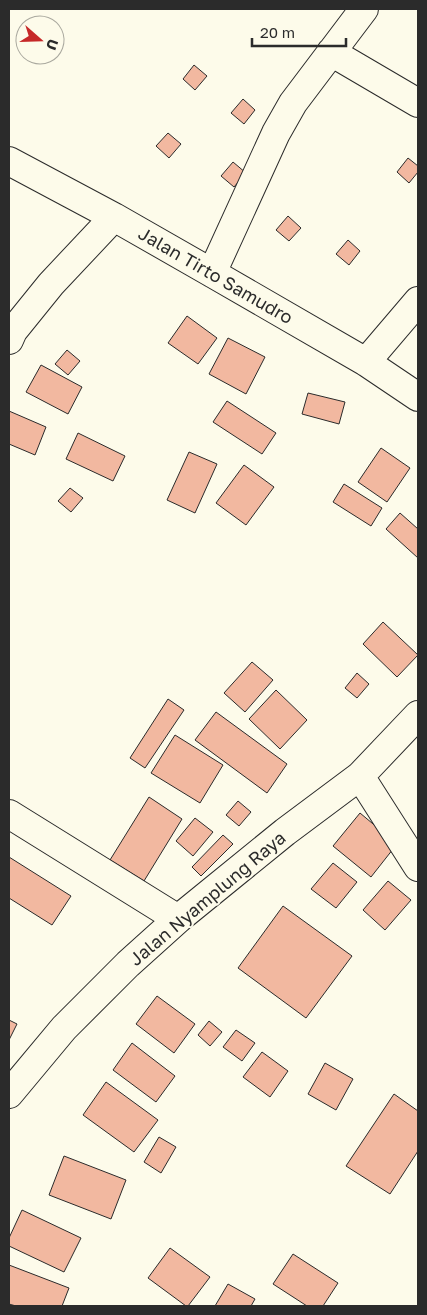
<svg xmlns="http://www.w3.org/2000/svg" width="427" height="1315" font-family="'Golos Text',sans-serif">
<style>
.building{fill:#f2b8a0;stroke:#2b2b2b}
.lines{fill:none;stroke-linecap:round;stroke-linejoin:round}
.minor-casing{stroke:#2b2b2b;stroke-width:30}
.minor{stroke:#fdfbea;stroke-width:28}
.labels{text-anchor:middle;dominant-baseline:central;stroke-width:4;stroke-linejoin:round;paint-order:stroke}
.street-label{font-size:18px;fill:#2b2b2b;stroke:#fdfbea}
</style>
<rect width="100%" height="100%" fill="#fdfbea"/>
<!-- building -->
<path class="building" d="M194 65 207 76 195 90 183 79Z
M243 99 255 110 244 124 231 113Z
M168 133 181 144 169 158 156 146Z
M408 158 418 166V172L409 183 397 172Z
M233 162 246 173 234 187 221 176Z
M288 216 301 228 289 241 276 230Z
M348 240 360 251 349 265 336 254Z
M187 316 217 338 198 364 168 343Z
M228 338 265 357 246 394 209 374Z
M67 350 80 361 68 375 55 364Z
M41 365 82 387 68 414 26 392Z
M308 393 345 402 339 424 302 414Z
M227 401 276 433 262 454 213 422Z
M9 411 46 427 35 455 9 444Z
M78 433 125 456 113 481 66 459Z
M381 448 410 468 387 502 358 482Z
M189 452 217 464 195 513 167 500Z
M244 465 274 487 246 525 216 503Z
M344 484 382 508 371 526 333 502Z
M70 488 83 498 71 512 58 501Z
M400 513 418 529V558L386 529Z
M383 622 418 655 397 677 363 644Z
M252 662 273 680 245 712 224 693Z
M357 673 369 684 357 698 345 688Z
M276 690 307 720 280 749 249 719Z
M168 699 184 710 145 768 130 758Z
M216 712 287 764 267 793 195 740Z
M175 735 223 765 200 803 151 773Z
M149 797 182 819 144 881 110 860Z
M238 801 251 812 239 826 226 815Z
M360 813 397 844 371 877 333 846Z
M195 818 213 832 193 856 176 841Z
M223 835 233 844 201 876 192 867Z
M9 857 71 896 52 925 9 898Z
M333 863 357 882 336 908 311 889Z
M388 881 411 900 385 930 363 910Z
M283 906 352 956 306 1018 238 968Z
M157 996 195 1024 174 1053 136 1024Z
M9 1020 17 1024 9 1040Z
M209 1021 222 1032 210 1046 198 1035Z
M236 1030 255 1043 242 1061 223 1047Z
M132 1043 175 1076 156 1102 113 1070Z
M262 1052 288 1071 270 1097 243 1077Z
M325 1063 353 1079 336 1110 308 1094Z
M106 1082 158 1120 134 1152 83 1115Z
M394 1094 418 1111V1151L390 1194 346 1166Z
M159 1137 176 1147 161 1173 144 1162Z
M64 1156 126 1180 111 1219 49 1195Z
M22 1210 81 1238 64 1272 9 1246V1238Z
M170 1248 210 1277 188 1306H186L148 1278Z
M293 1254 338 1283 323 1306H307L273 1284Z
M9 1265 69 1288 62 1306H16L9 1304Z
M228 1284 255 1299 251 1306H215Z"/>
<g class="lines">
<!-- minor casing -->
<g class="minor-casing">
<path id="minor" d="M331 52 418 103
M9 161 114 217 212 273 366 362 418 397
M212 273 276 133 293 103 364 9
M9 340 13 331 51 284 114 217
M366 362 418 301
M360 776 418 867
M9 814 178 919
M9 1094 64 1028 128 964 178 919 285 832 360 776 418 715"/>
</g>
<!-- minor -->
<use href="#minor" class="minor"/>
</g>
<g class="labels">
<!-- street labels -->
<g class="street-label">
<text transform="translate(216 275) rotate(30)">Jalan Tirto Samudro</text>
<text transform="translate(207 898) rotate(-40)">Jalan Nyamplung Raya</text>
</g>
</g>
<!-- border -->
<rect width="427" height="1315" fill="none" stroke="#2b2b2b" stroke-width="20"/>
<!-- north arrow -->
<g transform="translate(40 40) rotate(110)"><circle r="24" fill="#fdfbea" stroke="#a9a89e"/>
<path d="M0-4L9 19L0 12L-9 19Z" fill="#c62828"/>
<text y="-8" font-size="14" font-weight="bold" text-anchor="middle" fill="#2b2b2b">U</text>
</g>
<!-- scale -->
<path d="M252 38v8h94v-8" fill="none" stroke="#2b2b2b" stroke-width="2.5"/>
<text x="260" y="38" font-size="15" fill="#2b2b2b" stroke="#fdfbea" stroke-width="4" paint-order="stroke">20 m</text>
</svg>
